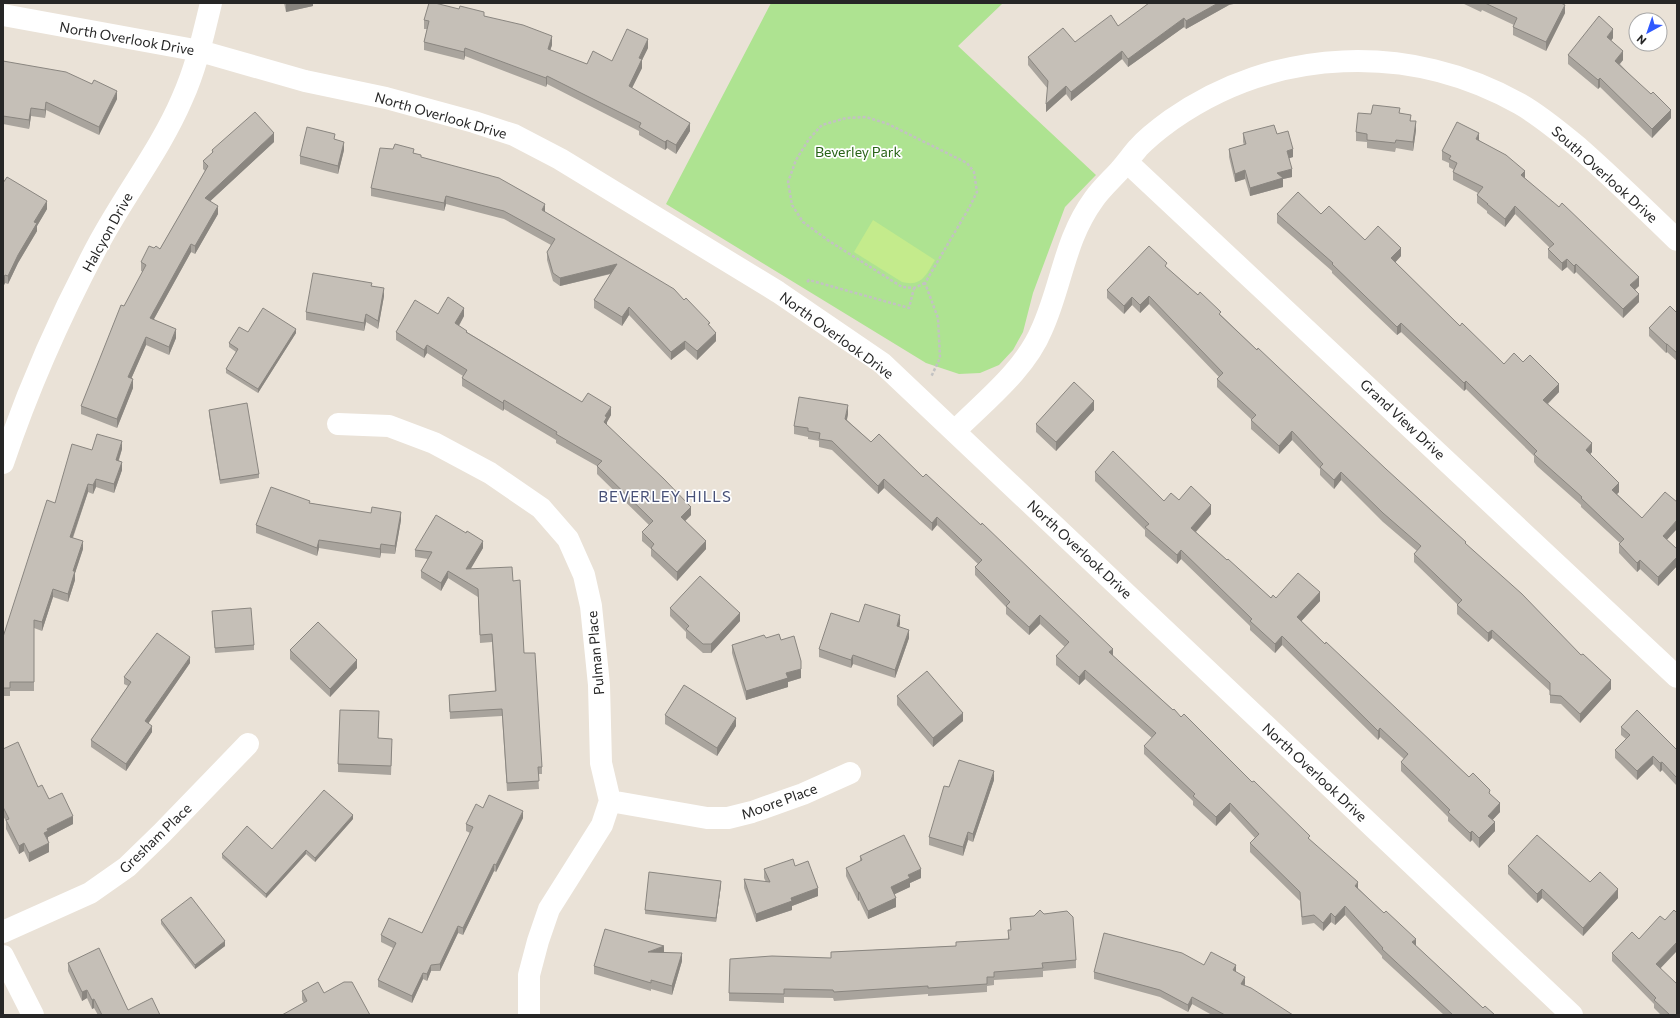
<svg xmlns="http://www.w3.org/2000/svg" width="1680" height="1018" font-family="Commissioner,sans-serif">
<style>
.green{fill:#aee391}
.pitch{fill:#c4eb8c}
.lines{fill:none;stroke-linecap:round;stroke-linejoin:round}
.path{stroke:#c2c2c2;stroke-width:2.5;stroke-dasharray:3 2;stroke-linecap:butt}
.minor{stroke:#fff;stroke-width:22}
.wall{fill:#a9a49d}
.shaded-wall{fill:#8a8680}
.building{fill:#c5bfb7;stroke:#8a8680}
.labels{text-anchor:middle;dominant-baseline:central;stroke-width:3.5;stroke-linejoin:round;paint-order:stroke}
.street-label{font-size:14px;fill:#262626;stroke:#fff}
.park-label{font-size:14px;fill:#286317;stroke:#fff}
.neighbourhood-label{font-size:15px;letter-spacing:1px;fill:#475077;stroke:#fff}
</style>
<rect width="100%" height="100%" fill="#eae2d7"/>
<!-- green -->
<path class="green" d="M771 3 1002 4 958 46 1096 175 1065 207 1033 293 1023 332 1013 350 999 365 980 373 959 374 926 363 666 204Z"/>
<!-- pitch -->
<path class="pitch" d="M873 220 935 260C926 275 922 287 902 282L854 252Z"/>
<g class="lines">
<!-- path -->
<path class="path" d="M807 282 809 280 909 308 914 288
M925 283 914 288 902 287 829 241 803 222 792 205 788 182 796 160 809 139 822 125 846 118 866 117 888 124 967 163 974 172 977 192 969 208 925 283 938 318 940 358 931 377"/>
<!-- minor -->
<path class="minor" d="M3 15 200 51 305 81 386 98 474 122 514 135 560 159 778 292 882 363 1572 1015
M1127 162 1677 677
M338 424 389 426 434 443 490 473 541 508 568 539 584 575 591 606 599 685 601 763 610 801 602 825 549 909 538 941 529 975V1015
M955 431C986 400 1025 370 1042 329 1062 285 1064 240 1094 199 1101 189 1111 180 1120 170 1126 163 1132 155 1138 148 1147 138 1160 128 1171 120 1275 47 1410 42 1520 104 1541 116 1560 132 1578 147 1612 177 1644 208 1677 240
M3 463C29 386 62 312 100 241 126 193 161 148 182 99 196 68 203 36 211 3
M610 801 707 818H728L752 812 803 794 850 773
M3 932 90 893 127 867 162 833 248 744
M3 956 33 1015"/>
</g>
<!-- wall -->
<path class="wall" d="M284 3H313V6L286 12Z
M1462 3H1561L1565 13 1546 51 1513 35V27L1514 25 1482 10 1481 12Z
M1229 5 1186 29 1184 27 1128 67 1122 59 1071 101 1066 94 1046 112 1048 89 1028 65V57L1075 42 1118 26Z
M484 16 552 45 550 50 587 64 612 61 648 48 642 60V68L632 88 690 131 676 154 667 148 665 150 639 135V131L547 84 546 87 465 56 464 60 424 50V42L427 29H424V20Z
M1613 38 1611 41 1623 60 1620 64 1671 118 1652 138 1600 87 1598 89 1568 64V55Z
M3 61 117 99 99 135 46 110 45 118 31 116 29 129 3 124Z
M1400 113 1411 121 1416 130 1413 151 1396 148 1395 152 1367 148V142L1356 141V132L1371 114Z
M1243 133 1277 134 1293 157 1289 158 1292 177 1283 179V187L1250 196 1245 179 1235 182 1229 157V149L1244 145 1243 142Z
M335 140 344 150 338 174 300 164V156Z
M1479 140 1525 178 1639 286 1635 290 1639 302 1623 318 1576 272 1574 274 1567 267 1562 271 1548 258V249L1550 248 1515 214 1505 227 1487 213V211L1477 203V195L1478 193 1453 180V172L1454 170 1449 167V163L1442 160V151Z
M274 142 210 201 218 214 195 254 191 252 154 319 176 338 169 355 146 345 131 379 133 388 117 428 81 414V406L124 306 143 272 141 271V262L160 249 205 171 203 169V161L212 153V150Z
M414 153 421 158 545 212 684 300 710 326 716 341 697 360 685 349 671 360 629 315 622 326 594 308V300L611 274 560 286 553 281 547 260V252L551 245 504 219 446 204 444 211 371 196V188Z
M3 183 47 209 37 226V231L18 263 8 284 5 283 3 287Z
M1277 214H1321L1365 240 1401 256 1395 262 1460 326 1504 364 1523 362 1559 392 1548 404 1592 452 1590 454 1619 492 1617 494 1642 518 1667 540 1677 549V566L1658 586 1640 569 1637 572 1619 553V544L1620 543 1581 507V505L1537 466 1534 462V456L1466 389 1464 391 1401 332 1397 335 1332 273V271L1277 223Z
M1167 268 1221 315 1257 350 1466 544 1611 689 1580 723 1561 704 1550 703V691L1492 638 1488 642 1457 614V604L1414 562V554L1417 551 1383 522 1341 480 1334 489 1320 475V469L1292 440 1279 454 1251 429V420H1252L1217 387V379L1219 377 1149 304 1140 313 1132 305 1124 314 1107 298V290Z
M372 286 384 296 378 329 366 322 364 331 306 320V312Z
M1677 313V361L1667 352 1666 353 1649 336V328Z
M438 314 464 316 459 326 467 332 582 402 611 415 607 422V425L691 515 685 521 706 549 677 581 651 556V549L642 541V532L649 525 597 474V466L556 443V440L504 409 503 411 462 386V378L463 376 427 353 424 358 396 340V332Z
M248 332 296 333 258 393 226 373V369L236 352 229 347V343Z
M209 410 259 474V478L220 484 209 414Z
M1094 410 1056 451 1036 432V424Z
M848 414 847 420 871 442 923 477 1113 656 1181 717 1310 840 1416 946 1483 1008 1495 1015H1444L1382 958V956L1345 915 1335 925 1331 922 1323 931 1314 923 1302 925 1300 901 1250 852V843L1255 838 1230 811 1216 826 1193 805V801L1144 754V746L1152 738 1085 679 1079 685 1056 665V656L1065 647 1040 624 1029 635 1006 614V607L975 575V567L978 564 937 525 932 531 884 488 878 494 832 450 819 447V441L808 439V437L794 434V426Z
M122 449 119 460 122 470 114 493 96 487 93 494 88 492 73 538 83 549 75 573V580L68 602 53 597 42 631 34 628V691H10V696H3V637L55 503 92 450Z
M1095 472 1164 501 1179 500 1211 514 1196 532 1227 560 1271 598H1276L1320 601 1301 621 1325 644 1469 777 1490 794 1500 812 1492 820 1495 831 1479 848 1472 840 1470 842 1448 821V817L1442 811 1401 771V762L1404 759 1380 737 1378 740 1282 645 1275 653 1250 630V626L1181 559 1177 564 1145 536V530L1095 481Z
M310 503 401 520 395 554 381 553 380 558 319 548 317 556 256 533V525Z
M483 548 470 569 513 581 542 767V774H538L539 789 507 791 502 716 450 719 449 695 495 691 492 642 480 643 478 597 448 578 441 591 421 578V571L428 559 415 557V550Z
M670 608 740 621 711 653H703L686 638V632L670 616Z
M212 611 254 645V650L215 653Z
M859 622 900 624 899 626 909 638 895 678 853 664 851 668 819 657V649Z
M766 638 781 640 801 678 788 682V687L746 700 732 653V645Z
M290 650 357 668 330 697 290 659Z
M190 663 148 724 152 732 126 771 91 747V740L128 686 124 684V677Z
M897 696 963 721 933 747 897 705Z
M665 715 736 726 717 756 665 724Z
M379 720 378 738 392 747 391 775 338 772V764Z
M1621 727 1677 750V786L1662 770 1660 772 1653 764 1637 780 1615 758V750L1626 739 1621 735Z
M3 749 38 787 49 799 73 824 48 837 49 852 29 862 24 851 19 854 6 829V821L3 816Z
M994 780 973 842 968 840 963 856 929 845V837L949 787Z
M483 808 523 818 496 872 494 871 463 935 458 933 440 971H431L427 981 423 979 412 1003 378 987V980L393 948 381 942V935L422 933 470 833 466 831V824Z
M353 819 315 862 306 854 266 898 222 858V854L272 849Z
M860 856 921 878 910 883V887L894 894 896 907 868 919 859 900 858 901 846 876V868L860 861Z
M795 866 818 896 792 906V910L756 922 744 888V879L766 882 764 878V869Z
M1508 866 1590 882 1618 898 1583 936 1542 898 1537 903 1508 874Z
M721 885 716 922 645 914V910Z
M1010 918 1076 960V968L1043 971V977L994 980V985L987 986V992L928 996V994L834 1001 833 998 784 997V1003L729 1001V993L831 958V952L956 946 1008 939V930H1011Z
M161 920 225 946 195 969 161 924Z
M664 952 682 961 672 995 651 989V991L594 974V966Z
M1612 953 1661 968 1677 1015H1661L1654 1008V1004L1612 961Z
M68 963 128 1010 160 1015H98L94 1008 92 1009 87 998 82 1001 68 971Z
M1204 965 1236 972 1245 984 1244 986 1293 1015H1212L1192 1004 1188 1012 1160 997 1094 979V972Z
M302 991 324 993 304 1003 302 1000Z"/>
<!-- shaded-wall -->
<path class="shaded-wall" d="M286 3H313V6L286 12Z
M1218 3H1238L1229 5 1186 29V21Z
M1565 5V13L1546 51V42Z
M1184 18V27L1128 67V59Z
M1613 29V38L1607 46V37Z
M552 36V45L548 57V49Z
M648 39V48L642 60V68L629 94V86L639 58Z
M465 48V56L464 60V52Z
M1122 51V59L1071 101V92Z
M1623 51V60L1615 69V61Z
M547 76V84L546 87V78Z
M1600 78V87L1598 89V80Z
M1066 86V94L1046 112V104Z
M117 91V99L99 135V127Z
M46 102V110L45 118V110Z
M31 108V116L29 129V120Z
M1671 110V118L1652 138V129Z
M1416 121V130L1413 151V142Z
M690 123V131L676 154V145Z
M274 133V142L205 206V198Z
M1479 133V142L1476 139Z
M667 140V148L665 150V142Z
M344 142V150L338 174V166Z
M1293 149V157L1287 159V151Z
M1292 169V177L1283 179V187L1250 196V188L1277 173Z
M1245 170V179L1235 182V174Z
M1525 171V179L1521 175Z
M446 196V204L444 211V203Z
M47 201V209L37 226V231L18 263 8 284V276L18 255 34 222Z
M545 204V212L542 210Z
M218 206V214L195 254V246Z
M1515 206V214L1505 227V219Z
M191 244V252L150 326V318Z
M1401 248V256L1391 267V258Z
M1567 259V267L1562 271V263Z
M617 264V272L560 286V278Z
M1576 264V272L1574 274V266Z
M5 275V283L3 287V278Z
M1639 277V286L1630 294V285Z
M384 288V296L378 329V321Z
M1639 294V302L1623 318V309Z
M1149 296V304L1140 313V305Z
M1132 297V305L1124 314V306Z
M629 307V315L622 326V317Z
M464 308V316L455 332V323Z
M366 314V322L364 331V323Z
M1401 323V332L1397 335V327Z
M176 329V338L169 355V347Z
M296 329V333L258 393V389Z
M716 333V341L697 360V351Z
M146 337V345L128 386V377Z
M685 341V349L671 360V352Z
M1666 344H1667V352L1666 353Z
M427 345V353L424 358V350Z
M133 379V388L117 428V419Z
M1466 381V389L1464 391V383Z
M1559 384V392L1543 408V400Z
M504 400V409L503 411V403Z
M1094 401V410L1056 451V442Z
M848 405V414L845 427V419Z
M611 407V415L607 422V426L604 422 605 416Z
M1292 431V440L1279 454V446Z
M122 441V449L116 468V460Z
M1592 443V452L1586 459V450Z
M122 462V470L114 493V484Z
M1341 472V480L1334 489V480Z
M96 479V487L93 494V485Z
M884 479V488L878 494V486Z
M1619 483V492L1612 499V490Z
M88 484V492L70 545V537Z
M1211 505V514L1191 537V528Z
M691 507V515L681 525V517Z
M401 512V520L395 554V546Z
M937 517V525L932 531V523Z
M1677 520V529L1663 544V536Z
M319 540V548L317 556V548Z
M83 541V549L75 573V580L68 602V594L73 571Z
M483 541V548L466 577V569Z
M706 541V549L677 581V572Z
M381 544V553L380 558V549Z
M1181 550V559L1177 564V555Z
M1677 557V566L1658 586V577Z
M1640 560V569L1637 572V563Z
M448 571V578L441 591V583Z
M53 589V597L42 631V622Z
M1320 592V601L1297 626V617Z
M740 613V621L711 653V644Z
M900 615V624L897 634V626Z
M1040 615V624L1029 635V627Z
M909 630V638L895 678V670Z
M1492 630V638L1488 642V633Z
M1282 636V645L1275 653V644Z
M1113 649V657L1109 652Z
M853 655V664L851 668V660Z
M190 657V663L145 728V721Z
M357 660V668L330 697V689Z
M801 669V678L788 682V687L746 700V691L786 673Z
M1085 670V679L1079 685V677Z
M1611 680V689L1580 723V714Z
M963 713V721L933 747V738Z
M736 718V726L717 756V748Z
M152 726V732L126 771V764Z
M1380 728V737L1378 740V731Z
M1653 756V764L1637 780V771Z
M1662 762V770L1660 772V763Z
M994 771V780L973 842V834Z
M1230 803V811L1216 826V817Z
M1500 803V812L1488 825V816Z
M523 811V818L496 872V865Z
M353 815V819L315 862V858Z
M73 816V824L48 837V840L44 833 47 829Z
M1495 822V831L1479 848V838Z
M1472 831V840L1470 842V833Z
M968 832V840L963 856V847Z
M24 843V851L19 854V846Z
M49 843V852L29 862V853Z
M306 850V854L266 898V894Z
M494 864V871L463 935V928Z
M921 869V878L910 883V887L891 896V887L908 875Z
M721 881V885L716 922V918Z
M1358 882V891L1355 886Z
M818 888V896L792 906V910L756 922V914L791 898Z
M1542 889V898L1537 903V894Z
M1618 889V898L1583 936V928Z
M858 892H859V900L858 901Z
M896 898V907L868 919V911Z
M1345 906V915L1335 925V917Z
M1331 913V922L1323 931V923Z
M458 926V933L440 971V964Z
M1416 939V947L1412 942Z
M225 941V946L195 969V965Z
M1677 942V951L1656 973V964Z
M664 946V955L648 952Z
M682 953V961L672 995V986Z
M431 965V971L427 981V974Z
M1236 965V972L1233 970Z
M423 973V979L412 1003V996Z
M1245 977V984L1241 991V984Z
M87 990V998L82 1001V992Z
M1192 997V1004L1188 1012V1005Z
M94 999V1008L92 1009V1000Z"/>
<!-- building -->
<path class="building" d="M429 3H435L459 9 460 6 484 12V16L523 25 552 36 548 49 587 64 593 51 612 61 627 29 648 39 639 58 642 59 629 86 690 123 676 145 667 140 665 142 639 127 641 123 547 76 546 78 465 48 464 52 424 42 429 21 424 20Z
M1149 3H1218L1186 21 1184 18 1128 59 1122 51 1071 92 1066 86 1046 104 1048 81 1028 57 1063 28 1075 42 1111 15 1118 26Z
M1485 3H1561L1565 5 1546 42 1513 27 1517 18Z
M1599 16 1613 29 1607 37 1623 51 1615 61 1651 94 1653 92 1671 110 1652 129 1600 78 1598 80 1568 55Z
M3 61 66 72 92 84 94 80 117 91 99 127 46 102 45 110 31 108 29 120 3 116Z
M1373 105 1400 108 1399 113 1411 115 1410 121H1416L1413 142 1396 140 1395 143 1367 140V134L1356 132 1358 113 1371 114Z
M255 112 274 133 205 198 218 206 195 246 191 244 150 318 176 329 169 347 146 337 128 377 133 379 117 419 81 406 121 305 124 306 146 265 141 262 149 246 154 248 156 246 160 249 208 166 203 161 213 152 212 150Z
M1457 122 1479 133 1476 139 1506 155 1525 171 1521 175 1559 207 1562 203 1639 277 1630 285 1639 294 1623 309 1576 264 1574 266 1567 259 1562 263 1548 249 1554 244 1515 206 1505 219 1487 204H1488L1477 195 1483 187 1453 172 1457 163 1449 159 1451 156 1442 151Z
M1274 125 1277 134 1288 131 1293 149 1287 151 1292 169 1277 173 1283 178 1250 188 1245 170 1235 174 1229 149 1246 144 1243 133Z
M307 127 335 134 334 139 344 142 338 166 300 156Z
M395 144 414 149 413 153 421 155V157L499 178 545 204 542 210 674 289 684 300 686 298 710 323 708 324 716 333 697 351 685 341 671 352 629 307 622 317 594 300 617 264 560 278 553 273 547 252 555 239 504 211 446 196 444 203 371 188 380 148 393 149Z
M7 177 47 201 34 222 37 223 18 255 8 276 5 275 3 278V183Z
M1298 192 1321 214 1329 206 1365 240 1378 226 1401 248 1391 258 1460 326 1462 323 1504 364 1514 353 1523 362 1530 355 1559 384 1543 400 1592 443 1586 450 1619 483 1612 490 1642 518 1665 492 1677 502V520L1663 536 1677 549V557L1658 577 1640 560 1637 563 1619 544 1624 539 1581 498 1582 497 1537 457 1534 454 1537 451 1466 381 1464 383 1401 323 1397 327 1332 264 1333 263 1277 214Z
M1149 246 1167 263 1165 266 1198 295 1200 292 1221 312 1219 314 1257 350 1258 348 1386 469 1466 542 1465 543 1522 594 1581 655 1583 654 1611 680 1580 714 1561 696 1550 695V683L1492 630 1488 633 1457 605 1462 600 1414 554 1421 546 1383 513 1341 472 1334 480 1320 467 1323 464 1292 431 1279 446 1251 420 1256 415 1217 379 1223 373 1149 296 1140 305 1132 297 1124 306 1107 290Z
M313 273 372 283 371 286 384 288 378 321 366 314 364 323 306 312Z
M448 297 464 308 455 323 467 331 466 332 582 402 588 393 611 407 605 416 607 417 604 422 664 479 691 507 681 517 706 541 677 572 651 548 654 544 642 532 653 521 597 466 602 461 556 434 557 432 504 400 503 403 462 378 467 370 427 345 424 350 396 332 415 300 438 314Z
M1670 306 1677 313V353L1667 344H1666L1649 328Z
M263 308 296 329 258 389 226 369 238 349 229 343 239 327 248 332Z
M1074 382 1094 401 1056 442 1036 424Z
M799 397 848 405 845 419 871 442 879 434 923 477 926 474 981 525 982 523 1113 649 1109 652 1173 710 1174 709 1181 717 1184 714 1252 782 1254 781 1310 836 1308 838 1358 882 1355 886 1384 913 1386 911 1416 939 1412 942 1483 1008 1485 1006 1495 1015H1453L1382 949 1383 948 1345 906 1335 917 1331 913 1323 923 1314 915 1302 917 1300 892 1250 843 1259 834 1230 803 1216 817 1193 796 1195 794 1144 746 1156 733 1085 670 1079 677 1056 656 1069 642 1040 615 1029 627 1006 606 1010 602 975 567 982 560 937 517 932 523 884 479 878 486 832 441 819 439 820 433 808 431V428L794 426Z
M247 403 259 474 220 480 209 410Z
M97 434 122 441 116 460 122 462 114 484 96 479 93 485 88 484 70 537 83 541 73 571H75L68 594 53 589 42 622 34 620V682H10V688H3V637L47 500 55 503 72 444 92 450Z
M1113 451 1164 501 1171 493 1179 500 1191 486 1211 505 1191 528 1227 560 1228 559 1271 598 1273 595 1276 598 1298 573 1320 592 1297 617 1325 644 1326 642 1469 777 1473 773 1490 790 1489 793 1500 803 1488 816 1495 822 1479 838 1472 831 1470 833 1448 812 1450 810 1401 762 1408 754 1380 728 1378 731 1282 636 1275 644 1250 621 1252 619 1181 550 1177 555 1145 527 1149 524 1095 472Z
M271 487 310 501 309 503 371 513 372 507 401 512 395 546 381 544 380 549 319 540 317 548 256 525Z
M436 515 466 533 467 531 483 541 466 569 512 567 513 581 520 580 524 653H535L542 767H538L539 781 507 783 502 709 450 712 449 695 496 691 492 634 480 635 478 589 448 571 441 583 421 571 432 552 415 550Z
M700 576 740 613 711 644H703L686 629 689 626 670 608Z
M865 604 900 615 897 626 909 630 895 670 853 655 851 660 819 649 831 613 859 622Z
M251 608 254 645 215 648 212 611Z
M318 622 357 660 330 689 290 650Z
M157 633 190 657 145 721 152 726 126 764 91 740 131 682 124 677Z
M779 634 781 640 794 636 801 661V669L786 673 788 678 746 691 732 645 764 635 766 638Z
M927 671 963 713 933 738 897 696Z
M684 685 736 718 717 748 665 715Z
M340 710 379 711 378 738 392 739 391 766 338 764Z
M1637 710 1677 750V778L1662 762 1660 763 1653 756 1637 771 1615 750 1630 735 1621 727Z
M18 742 38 787 42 785 49 799 62 793 73 816 47 829 48 831 44 833 49 843 29 853 24 843 19 846 6 820 9 819 3 807V749Z
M959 760 994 771 973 834 968 832 963 847 929 837 944 786 949 787Z
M324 790 353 815 315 858 306 850 266 894 222 854 247 826 272 849Z
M489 795 523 811 496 865 494 864 463 928 458 926 440 964 431 965 427 974 423 973 412 996 378 980 396 943 381 935 389 918 422 933 473 827 466 824 476 804 483 808Z
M904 835 921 869 908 875 910 878 891 887 896 898 868 911 859 892H858L846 868 862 860 860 856Z
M1537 835 1590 882 1600 872 1618 889 1583 928 1542 889 1537 894 1508 866Z
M793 859 795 866 808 861 818 888 791 898 792 901 756 914 744 879 770 882 764 869Z
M649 872 721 881 716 918 645 910Z
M191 897 225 941 195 965 161 920Z
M1040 910 1044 914 1067 911 1073 917 1076 960 1042 963 1043 968 994 972V977H987V984L928 988V986L834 992 833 990 784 989V994L729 993 730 959 772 956 831 958V952L956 946V942L1009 939 1008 930H1011L1010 918 1034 916Z
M1674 910 1677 913V942L1656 964 1677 984V1015H1670L1654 1000 1656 998 1612 953 1632 932 1639 939 1660 916 1665 920Z
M605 929 664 946 648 952 682 953 672 986 651 980V983L594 966Z
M1104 933 1182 953 1204 965 1211 952 1236 965 1233 970 1245 977 1241 984 1251 988 1293 1015H1225L1192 997 1188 1005 1160 990 1094 972Z
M99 948 128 1010 152 998 160 1015H102L94 999 92 1000 87 990 82 992 68 963Z
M318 982 324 993 344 982H352L370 1015H282L307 1001 302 991Z"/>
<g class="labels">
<!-- street labels -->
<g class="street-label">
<text transform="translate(127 38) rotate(10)">North Overlook Drive</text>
<text transform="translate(441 115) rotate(16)">North Overlook Drive</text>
<text transform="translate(1605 174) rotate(42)">South Overlook Drive</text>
<text transform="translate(107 232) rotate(-61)">Halcyon Drive</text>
<text transform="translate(837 335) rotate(36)">North Overlook Drive</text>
<text transform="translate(1403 419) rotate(43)">Grand View Drive</text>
<text transform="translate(1080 549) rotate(43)">North Overlook Drive</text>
<text transform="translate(595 653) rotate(-95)">Pulman Place</text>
<text transform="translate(1315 772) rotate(43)">North Overlook Drive</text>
<text transform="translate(779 801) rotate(-20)">Moore Place</text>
<text transform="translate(155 838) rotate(-44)">Gresham Place</text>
</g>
<!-- park labels -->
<g class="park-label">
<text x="858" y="151">Beverley Park</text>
</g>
<!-- neighbourhood labels -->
<g class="neighbourhood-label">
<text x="665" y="496">BEVERLEY HILLS</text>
</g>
</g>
<!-- border -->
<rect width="1680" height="1018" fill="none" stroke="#262626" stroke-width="8"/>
<!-- north arrow -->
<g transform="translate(1648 32) rotate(220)"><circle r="19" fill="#ffffff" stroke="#a8a8a8"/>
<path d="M0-3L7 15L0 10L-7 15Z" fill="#3059fe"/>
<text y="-6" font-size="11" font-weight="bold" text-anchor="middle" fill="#262626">N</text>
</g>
</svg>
